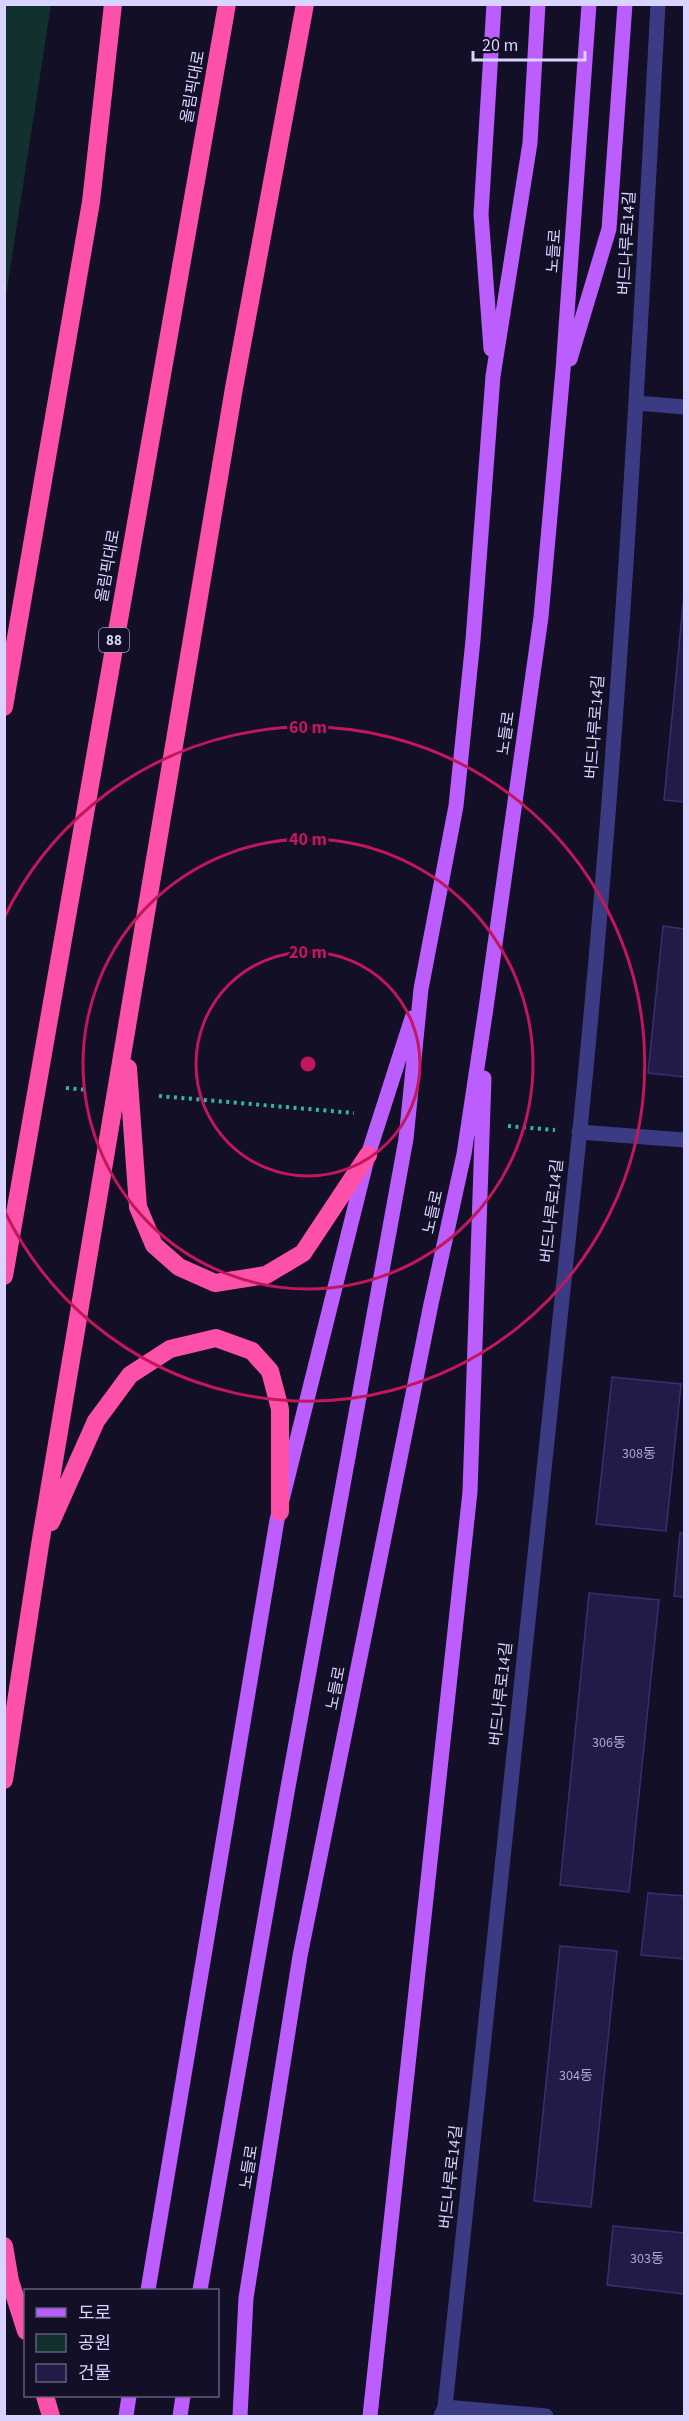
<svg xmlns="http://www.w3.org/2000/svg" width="689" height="2421" font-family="'Source Sans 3','Noto Sans KR',sans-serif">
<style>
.green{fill:#12302e}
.building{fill:#231b47;stroke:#392e72;stroke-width:1.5}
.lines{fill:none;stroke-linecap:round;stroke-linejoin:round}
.path{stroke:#30b7aa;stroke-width:4;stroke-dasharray:3 4.5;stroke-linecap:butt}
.minor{stroke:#3b3b84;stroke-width:15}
.major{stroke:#bc5dfd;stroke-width:15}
.highway{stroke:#fd51a9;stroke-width:18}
.ring{fill:none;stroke:#c2185b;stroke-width:3}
.labels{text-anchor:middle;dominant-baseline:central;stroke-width:5;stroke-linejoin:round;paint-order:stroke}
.number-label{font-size:14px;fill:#aba6d1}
.shield{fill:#120f26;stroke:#9d99be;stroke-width:1.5}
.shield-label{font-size:15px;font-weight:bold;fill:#d8d4ff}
.street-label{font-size:16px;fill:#d8d4ff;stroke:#120f26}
.centre{fill:#c2185b;stroke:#120f26;stroke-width:3}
.ring-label{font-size:18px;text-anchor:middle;font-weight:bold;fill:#c2185b;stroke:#120f26;stroke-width:5;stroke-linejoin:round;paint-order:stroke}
</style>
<rect width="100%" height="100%" fill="#120f26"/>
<!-- green -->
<path class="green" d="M5 4 51 5 5 302 4 5Z"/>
<!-- building -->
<path class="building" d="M684 594V802L664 800Z
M663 926 684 929V1077L648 1073Z
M612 1377 681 1384 666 1531 596 1524Z
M680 1533H684V1597L674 1596Z
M589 1593 659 1600 629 1892 560 1885Z
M648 1893 684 1896V1959L641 1955Z
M560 1946 617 1951 591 2207 534 2201Z
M613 2226 684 2233V2294L607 2285Z"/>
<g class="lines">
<!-- path -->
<path class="path" d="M66 1088 88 1090
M159 1096 354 1113
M508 1126 555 1130"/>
<!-- minor -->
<path class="minor" d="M637 403 684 407
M579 1132 684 1140
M445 2407 546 2416
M441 2416 445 2407C489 1981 536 1555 580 1129 618 755 638 380 658 4"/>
<!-- major -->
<path class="major" d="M491 349 481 214 494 4
M570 359 609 229 625 4
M148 2290 277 1520 368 1155 412 1018
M200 2290 288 1787 406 1139 421 989 456 806 473 640 493 376 530 143 538 4
M126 2416 129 2396
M180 2416 183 2396
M240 2416 246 2298 300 1956 431 1304 464 1154 486 1008 541 617 563 370 589 4
M370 2416 470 1492 484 1078"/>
<!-- highway -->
<path class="highway" d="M4 707 91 202 113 4
M128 1068 138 1207 154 1245 179 1267 215 1283 266 1275 303 1253 368 1155
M4 1276 227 4
M51 1522 96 1421 130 1375 170 1349 216 1338 252 1351 270 1371 280 1409V1512
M4 1780 40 1545 234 388 305 4
M4 2246 10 2281 26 2331
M45 2396 51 2416"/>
</g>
<!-- distance rings -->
<g class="ring">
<circle cx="308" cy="1064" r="112"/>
<circle cx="308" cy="1064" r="225"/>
<path d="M5 916A337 337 0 1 1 5 1212"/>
</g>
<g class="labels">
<!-- number labels -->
<g class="number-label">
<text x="639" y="1454">308동</text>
<text x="609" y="1743">306동</text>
<text x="576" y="2076">304동</text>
<text x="647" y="2259">303동</text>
</g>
<!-- shield labels -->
<rect class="shield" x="99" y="628" width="30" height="24" rx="4.5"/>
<g class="shield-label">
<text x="114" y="640">88</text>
</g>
<!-- street labels -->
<g class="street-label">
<text transform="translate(193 87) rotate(-80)">올림픽대로</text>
<text transform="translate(627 243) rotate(-87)">버드나루로14길</text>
<text transform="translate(554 251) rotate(-86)">노들로</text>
<text transform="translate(108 566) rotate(-80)">올림픽대로</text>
<text transform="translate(595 727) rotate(-86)">버드나루로14길</text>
<text transform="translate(506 733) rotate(-82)">노들로</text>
<text transform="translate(552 1211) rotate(-84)">버드나루로14길</text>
<text transform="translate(433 1212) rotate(-78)">노들로</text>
<text transform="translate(336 1688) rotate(-79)">노들로</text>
<text transform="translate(501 1694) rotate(-84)">버드나루로14길</text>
<text transform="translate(249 2167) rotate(-81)">노들로</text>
<text transform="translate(451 2177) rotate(-84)">버드나루로14길</text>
</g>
</g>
<circle cx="308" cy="1064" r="9" class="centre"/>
<g class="ring-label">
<text x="308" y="733">60 m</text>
<text x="308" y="845">40 m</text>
<text x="308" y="958">20 m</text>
</g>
<!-- border -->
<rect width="689" height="2421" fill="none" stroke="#d8d4ff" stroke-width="12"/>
<!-- legend -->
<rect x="24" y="2289" width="195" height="108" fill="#120f26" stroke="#615e7d" stroke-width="1.5"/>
<rect x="36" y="2308" width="30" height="9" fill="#bc5dfd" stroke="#615e7d" stroke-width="1.5"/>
<text x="78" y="2319" font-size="18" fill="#d8d4ff">도로</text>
<rect x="36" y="2334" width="30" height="18" fill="#12302e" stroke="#615e7d" stroke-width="1.5"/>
<text x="78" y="2349" font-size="18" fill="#d8d4ff">공원</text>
<rect x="36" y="2364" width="30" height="18" fill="#231b47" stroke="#615e7d" stroke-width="1.5"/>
<text x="78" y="2379" font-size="18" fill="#d8d4ff">건물</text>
<!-- scale -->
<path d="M473 51v9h112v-9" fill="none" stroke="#d8d4ff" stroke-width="3"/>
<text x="482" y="51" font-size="18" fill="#d8d4ff" stroke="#120f26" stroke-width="4.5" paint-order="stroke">20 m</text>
</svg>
